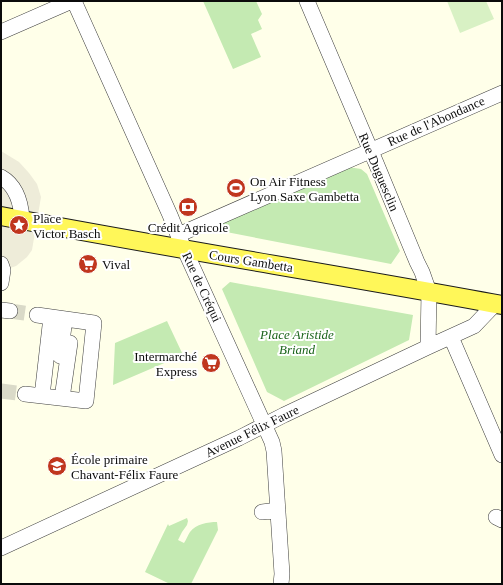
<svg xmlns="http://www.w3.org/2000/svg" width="503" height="585" font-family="Georgia,serif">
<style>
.green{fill:#c4eab2}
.pitch{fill:#d8f1c4}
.plaza{fill:#eeecd9}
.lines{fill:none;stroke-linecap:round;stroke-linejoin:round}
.minor-tunnel{stroke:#dadac8;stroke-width:15;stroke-dasharray:15 8;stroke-linecap:butt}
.minor-casing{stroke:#3e3e3e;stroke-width:16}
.major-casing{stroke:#1c1c1c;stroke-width:20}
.minor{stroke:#fff;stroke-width:15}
.major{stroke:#fff759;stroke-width:18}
.labels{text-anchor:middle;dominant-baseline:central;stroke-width:4;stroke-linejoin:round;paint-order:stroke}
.street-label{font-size:13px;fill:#0b0b0b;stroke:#fff}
.poi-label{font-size:13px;fill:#0b0b0b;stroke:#fff;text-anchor:start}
.park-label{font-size:13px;font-style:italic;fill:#1a641a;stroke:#fff}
</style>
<rect width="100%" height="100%" fill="#ffffe9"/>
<!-- green -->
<path class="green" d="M203 1H256L262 14 258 20 262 29 251 34 261 57 233 69Z
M348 167 361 169 367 174 400 251 391 264 216 230V226Z
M230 282 413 315 409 340 284 401 267 392 222 289Z
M167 321 183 355 113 385 115 343Z
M187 518 188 521 187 525 182 532 178 540 184 543C186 540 188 535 190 532 196 524 208 522 217 522L218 530 191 584H170L145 572 168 524 169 526Z"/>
<!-- pitch -->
<path class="pitch" d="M447 1H486L494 19 460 33Z"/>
<!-- plaza -->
<path class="plaza" d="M1 151 19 162 29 173 37 184 41 197 32 250 27 257 16 266 1 271Z"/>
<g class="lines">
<!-- minor-tunnel -->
<path class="minor-tunnel" d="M10 311 37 315
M1 391 25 394"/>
<!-- minor casing -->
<g class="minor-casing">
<path id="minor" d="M74 1 170 215 178 235 272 442 274 451 282 574 281 584
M307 1 376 163 417 262 422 272 429 292 428 347
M1 32 72 1
M1 177C17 186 21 203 22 219
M178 235 502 93
M1 264 3 270 1 283
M1 310 10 311
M451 337 502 455
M60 356 65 319
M25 394 86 401 94 323 37 315
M42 396 51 317
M62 398 70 343
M262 512 278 510
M496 517 502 520
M1 548 239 438 284 415 428 347 474 326 495 304"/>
</g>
<!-- major casing -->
<g class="major-casing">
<path id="major" d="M1 216C168 248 335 274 502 305"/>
</g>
<!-- minor -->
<use href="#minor" class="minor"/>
<!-- major -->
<use href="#major" class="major"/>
</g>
<!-- icons -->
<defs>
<g id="stadium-disc" transform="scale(1)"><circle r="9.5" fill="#c0361e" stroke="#fff"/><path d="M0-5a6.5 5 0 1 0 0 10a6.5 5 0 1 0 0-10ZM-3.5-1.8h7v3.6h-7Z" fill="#fff"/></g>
<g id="bank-disc" transform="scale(1)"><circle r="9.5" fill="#c0361e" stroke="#fff"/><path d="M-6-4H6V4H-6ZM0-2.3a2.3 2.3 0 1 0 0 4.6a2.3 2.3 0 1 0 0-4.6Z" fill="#fff"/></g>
<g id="sight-disc" transform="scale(1)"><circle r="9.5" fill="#c0361e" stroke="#fff"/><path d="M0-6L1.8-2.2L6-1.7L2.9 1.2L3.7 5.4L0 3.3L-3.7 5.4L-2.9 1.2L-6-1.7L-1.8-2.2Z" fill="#fff"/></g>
<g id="supermarket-disc" transform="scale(1)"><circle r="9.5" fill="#c0361e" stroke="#fff"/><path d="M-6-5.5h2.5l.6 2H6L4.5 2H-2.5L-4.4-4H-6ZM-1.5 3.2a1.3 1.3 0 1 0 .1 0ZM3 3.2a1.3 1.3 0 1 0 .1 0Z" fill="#fff"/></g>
<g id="school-disc" transform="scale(1)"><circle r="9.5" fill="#c0361e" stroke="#fff"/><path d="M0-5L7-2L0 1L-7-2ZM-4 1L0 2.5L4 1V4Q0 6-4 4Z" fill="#fff"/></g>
</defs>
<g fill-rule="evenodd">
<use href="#stadium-disc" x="236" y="188"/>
<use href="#bank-disc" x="188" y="207"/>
<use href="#sight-disc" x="19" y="225"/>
<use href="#supermarket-disc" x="88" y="264"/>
<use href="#supermarket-disc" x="211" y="363"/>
<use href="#school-disc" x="57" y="466"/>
</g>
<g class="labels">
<!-- street labels -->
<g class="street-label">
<text transform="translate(436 121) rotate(-24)">Rue de l'Abondance</text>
<text transform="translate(379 172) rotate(67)">Rue Duguesclin</text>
<text transform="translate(251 261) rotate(9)">Cours Gambetta</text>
<text transform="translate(202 287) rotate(65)">Rue de Créqui</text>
<text transform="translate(252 431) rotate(-26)">Avenue Félix Faure</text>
</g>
<!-- poi labels -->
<g class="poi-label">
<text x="250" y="181">On Air Fitness<tspan x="250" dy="15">Lyon Saxe Gambetta</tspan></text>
<text x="33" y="218">Place<tspan x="33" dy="15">Victor Basch</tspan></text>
<text x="188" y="227" text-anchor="middle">Crédit Agricole</text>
<text x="102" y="264">Vival</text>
<text x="197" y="356" text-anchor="end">Intermarché<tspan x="197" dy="15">Express</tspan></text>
<text x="71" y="459">École primaire<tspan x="71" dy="15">Chavant-Félix Faure</tspan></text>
</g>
<!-- park labels -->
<g class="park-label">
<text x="297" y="334">Place Aristide<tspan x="297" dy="15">Briand</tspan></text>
</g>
</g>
<!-- border -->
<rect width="503" height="585" fill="none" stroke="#0b0b0b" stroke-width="4"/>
</svg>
